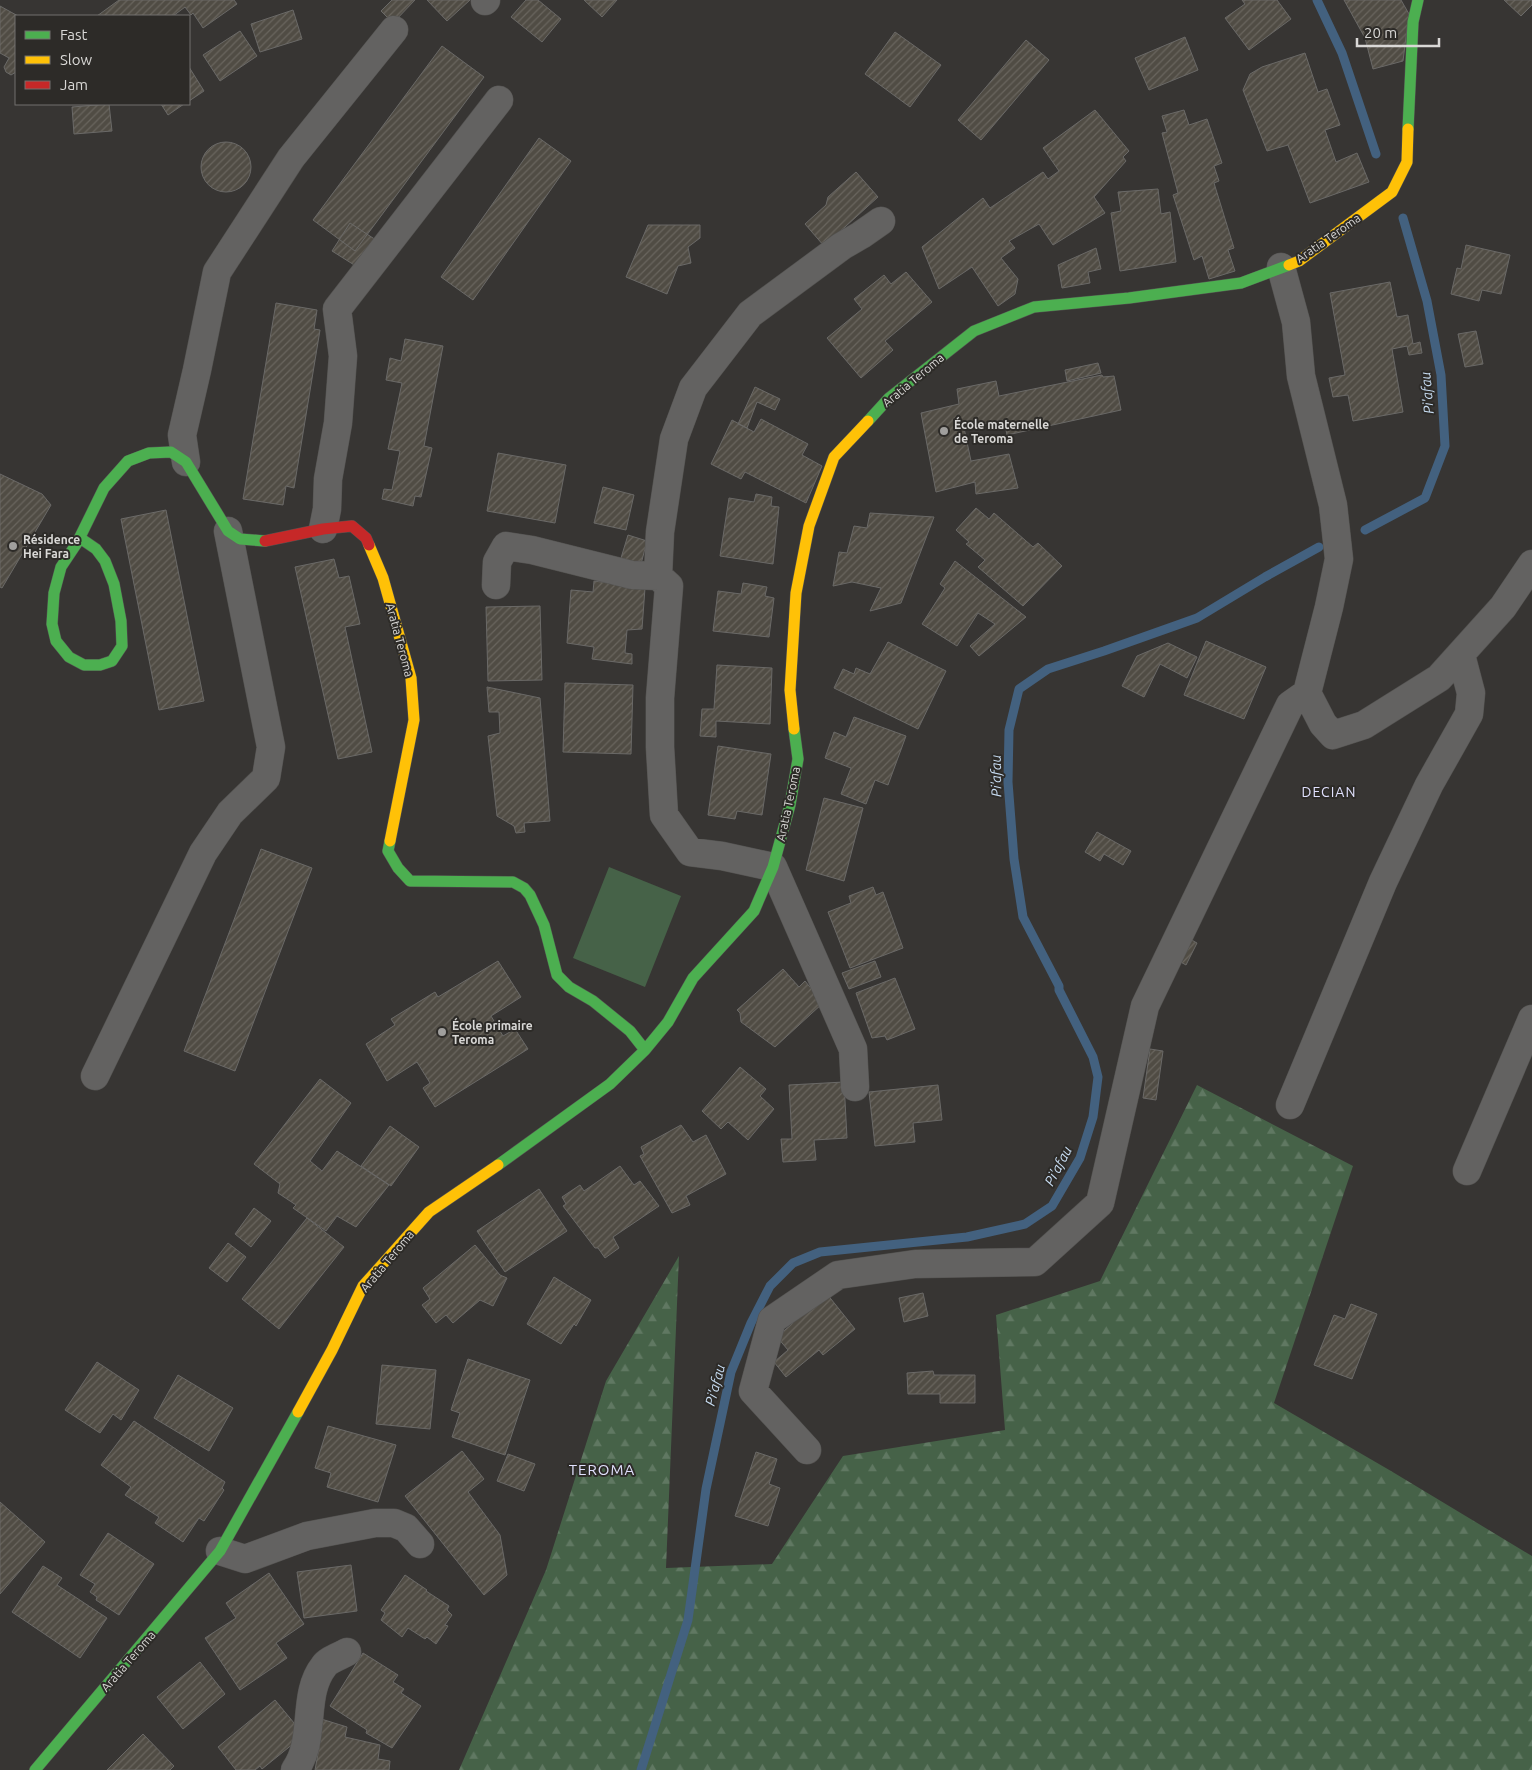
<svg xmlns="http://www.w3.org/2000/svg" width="1532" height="1770" font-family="Ubuntu,sans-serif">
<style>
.grass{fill:#466248}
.forest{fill:url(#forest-firs)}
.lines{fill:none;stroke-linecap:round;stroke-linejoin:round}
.stream{stroke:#43617f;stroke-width:9}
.building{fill:url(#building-hatch);stroke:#6a6967}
.street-casing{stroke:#535250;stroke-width:29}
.fast-casing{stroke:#535250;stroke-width:12}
.slow-casing{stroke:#535250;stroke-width:12}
.jam-casing{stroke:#535250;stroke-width:12}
.street{stroke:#636261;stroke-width:28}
.fast{stroke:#4caf50;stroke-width:11}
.slow{stroke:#ffc107;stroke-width:11}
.jam{stroke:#c62828;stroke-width:11}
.poi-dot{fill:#a09f9d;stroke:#2d2b28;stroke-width:2}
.labels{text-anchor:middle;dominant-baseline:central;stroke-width:4;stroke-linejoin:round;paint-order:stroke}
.street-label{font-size:12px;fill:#d9d8d6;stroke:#2d2b28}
.poi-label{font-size:12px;font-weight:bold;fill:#d9d8d6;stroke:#2d2b28;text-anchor:start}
.water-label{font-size:14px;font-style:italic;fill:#c8ddf3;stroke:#2d2b28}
.neighbourhood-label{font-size:14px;letter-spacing:1px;fill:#e1e1fe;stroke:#2d2b28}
.quarter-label{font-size:15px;letter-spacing:1px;fill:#e1e1fe;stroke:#2d2b28}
</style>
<defs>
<pattern id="forest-firs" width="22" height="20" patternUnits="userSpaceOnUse" patternTransform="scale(1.25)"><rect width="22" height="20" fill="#466248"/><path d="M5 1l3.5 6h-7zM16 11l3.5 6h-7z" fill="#607862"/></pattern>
<pattern id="building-hatch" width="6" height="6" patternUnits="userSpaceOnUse" patternTransform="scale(1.25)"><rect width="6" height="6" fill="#504c44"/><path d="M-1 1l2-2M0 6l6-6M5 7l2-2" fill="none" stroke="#69655e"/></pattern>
</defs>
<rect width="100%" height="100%" fill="#373533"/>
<!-- grass -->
<path class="grass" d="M609 867 681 896 645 987 573 958Z"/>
<!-- forest -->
<path class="forest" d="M1197 1085 1353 1166 1274 1403 1391 1471 1532 1556V1770H459L546 1570 606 1381 679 1256 666 1568 772 1564 843 1456 1005 1430 996 1315 1100 1281Z"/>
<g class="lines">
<!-- stream -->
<path class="stream" d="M1317 0 1342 53 1376 154
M1365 530 1425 498 1445 446 1441 375 1427 301 1403 218
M641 1770 688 1620 706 1489 731 1372 751 1323 770 1286 793 1263 820 1252 967 1237 1025 1224 1052 1206 1080 1158 1093 1117 1098 1077 1093 1057 1059 990V986L1023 917 1014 859 1008 782 1009 730 1019 689 1048 669 1104 651 1197 618 1265 577 1319 547"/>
</g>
<!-- building -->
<path class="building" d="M119 0H234L237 4 203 28 193 13 191 15 185 7 173 16H93H97Z
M392 0H415L393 23 381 11Z
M427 0H470L447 21Z
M526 0H538L561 19 542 42 511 17Z
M584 0H617L602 17Z
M1242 0H1277L1291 19 1249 50 1225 18 1245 4Z
M1344 0H1401L1409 14 1403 61 1373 69 1365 38Z
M1504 0H1532V5L1521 16Z
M0 6 18 16H16V72L11 75 6 72 4 67 9 58 0 53Z
M293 10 302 39 260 52 251 24Z
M240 31 257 56 220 81 203 55Z
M895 32 941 65 910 107 865 74Z
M1185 37 1198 70 1149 90 1135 58Z
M1026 40 1049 60 981 140 958 120Z
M442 46 484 77 355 251 313 220Z
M1305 53 1318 92 1327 89 1340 125 1325 130 1336 162 1357 153 1369 182 1310 203 1288 145 1267 151 1243 90 1250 74 1262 67Z
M189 67 204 91 189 101Z
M109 104 112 131 74 134 72 107Z
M161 104H184L168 115Z
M1095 110 1129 151 1123 157 1126 161 1094 197 1105 213 1053 245 1039 224 1009 241 1015 248 1001 258 1018 279 1015 294 998 306 972 267 939 289 922 247 983 198 990 208 1043 172 1048 179 1059 171 1043 148Z
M1184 110 1189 125 1207 119 1222 163 1214 166 1219 181 1214 183 1234 248 1228 250 1235 271 1209 279 1202 256 1194 260 1173 195 1178 193 1162 133 1167 132 1162 116Z
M539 138 571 161 473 300 441 277Z
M201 167a25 25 0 1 1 50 0a25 25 0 1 1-50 0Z
M856 172 878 197 824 246 805 224 826 205 828 197Z
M1158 189 1161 214 1170 212 1176 262 1120 271 1111 213 1121 211 1118 192Z
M350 223 376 240 359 268 332 251Z
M648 225H700V238L688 247 691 263 678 266 667 294 626 277Z
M1466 245 1510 255 1501 294 1482 290 1479 301 1451 294 1457 268 1461 269Z
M1096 248 1101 269 1088 272 1090 283 1062 288 1058 265Z
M906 272 932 302 885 341 893 350 861 378 827 338 862 309 854 299 884 275 891 284Z
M1390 282 1397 317 1408 315 1413 344 1420 342 1422 353 1409 355 1407 346 1392 349 1403 412 1353 421 1348 395 1333 397 1329 378 1345 375 1330 293Z
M276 303 317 310 314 329 320 330 294 488 286 486 283 505 243 499Z
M1476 331 1483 364 1465 367 1458 334Z
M405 339 443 346 424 446 432 448 421 497 415 496 413 506 382 499 384 489 392 490 400 451 388 449 402 383 386 380 390 358 401 361Z
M1098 363 1101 373 1067 381 1065 370Z
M1102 375 1103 377 1114 376 1121 410 1007 435 1004 420 964 428 971 461 1009 454 1018 488 976 494 975 482 936 492 921 413 959 404 957 389 996 381 999 396Z
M755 387 780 399 775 410 757 402 747 428 738 424Z
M761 419 808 444 802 455 822 466 806 503 745 472 741 479 711 464 732 420 754 432Z
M498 453 566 465 555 523 487 511Z
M0 474 42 494 51 505 2 588 0 587Z
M603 487 634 495 626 530 594 523Z
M756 494 772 497 771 506 779 507 773 564 720 556 729 498 754 502Z
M976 508 989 519 994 513 1033 547 1038 543 1062 566 1023 606 978 567 985 560 966 544 969 542 956 530Z
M166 510 204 701 159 710 121 519Z
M870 513 934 517 901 603 870 611 881 588 852 582 833 586 839 552 847 553 854 526 867 528Z
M628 535 647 541 641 564 621 558Z
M334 559 339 578 349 576 360 624 345 627 372 752 338 759 295 567Z
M955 561 1026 617 979 656 970 646 995 624 978 613 957 646 922 624 945 588 940 584Z
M594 581 645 588 642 629 627 630 625 653 632 654V664L592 659 594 647 567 643 571 590 593 592Z
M743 583 767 587 765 596 774 598 769 637 713 631 718 591 741 594Z
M540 606 542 680 488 681 486 607Z
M1206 641 1266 667 1244 719 1184 695Z
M888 642 946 671 918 729 834 688 843 669 854 674 856 668 870 674Z
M1168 643 1197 657 1187 678 1160 664 1144 697 1122 686 1137 656Z
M717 665 772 668 770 724 716 721V737L700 736 702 709H714Z
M565 683 633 685 631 754 563 752Z
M487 687 540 698 550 821 524 823 525 832 516 833 514 826 497 816 488 736 500 733 499 712H489Z
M854 717 906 736 888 785 875 780 866 804 841 794 851 768 825 758 834 732 846 737Z
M718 746 771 754 762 815 737 811 735 819 708 815Z
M824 798 863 808 844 881 806 870Z
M1097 832 1131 851 1123 865 1104 854 1100 861 1085 852Z
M261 849 312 868 235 1071 184 1051Z
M873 887 876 895 883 892 903 948 850 968 828 912 851 903 849 896Z
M1188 938 1197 943 1186 965 1177 960Z
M498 961 521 997 491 1016 503 1036 515 1029 528 1049 435 1107 423 1088 430 1083 417 1062 387 1081 366 1044 395 1025 391 1019 435 992 438 997Z
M875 961 881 977 849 989 842 973Z
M783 969 799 987 805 981 823 1003 775 1047 741 1022 740 1013 737 1010Z
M895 978 915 1029 887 1040 885 1036 872 1038 856 993Z
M1150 1049 1163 1051 1156 1100 1143 1098Z
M740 1067 766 1089 760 1096 774 1109 748 1140 728 1122 721 1129 702 1111Z
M320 1079 351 1103 310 1161 322 1171 337 1151 389 1185 356 1227 337 1216 326 1231 293 1208 296 1205 278 1193 280 1184 254 1164Z
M844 1082 847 1138 814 1140 816 1160 783 1162 781 1139H792L789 1085Z
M938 1085 942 1120 913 1123 915 1142 875 1146 869 1092Z
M681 1125 693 1142 706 1135 726 1174 686 1196 690 1205 672 1213 640 1156 644 1154 641 1147Z
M390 1126 419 1147 391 1186 361 1166Z
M620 1166 634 1185 640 1181 659 1206 613 1237 619 1248 605 1258 598 1248H595L563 1206 566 1204 562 1197 580 1185 584 1191Z
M539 1189 567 1231 505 1272 477 1231Z
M254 1208 271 1221 251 1247 235 1234Z
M307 1218 344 1247 279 1329 242 1299Z
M228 1243 246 1257 227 1282 209 1268Z
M475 1245 500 1275 507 1278 493 1306 480 1300 453 1323 446 1315 436 1323 422 1305 430 1299 423 1288Z
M554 1277 591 1300 576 1326 574 1324 561 1344 527 1324Z
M823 1289 855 1329 823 1355 819 1350 786 1377 774 1362 788 1350 777 1337 793 1323 788 1318Z
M923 1293 928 1316 904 1322 899 1298Z
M1351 1304 1377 1314 1352 1379 1314 1365 1334 1315 1345 1319Z
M468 1359 530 1380 505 1455 452 1437 460 1413 451 1410Z
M97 1362 139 1390 121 1420 113 1414 100 1433 65 1410Z
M382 1365 436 1370 430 1429 376 1424Z
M933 1371 934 1375H975V1403H940V1394H908L907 1373Z
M178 1375 233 1408 209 1451 154 1418Z
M134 1421 225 1482 222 1488 224 1490 204 1521 199 1518 183 1542 155 1523 159 1517 125 1495 131 1487 101 1465Z
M328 1426 396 1445 378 1502 327 1487 331 1473 315 1468Z
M462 1451 484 1479 468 1492 500 1535 507 1575 484 1595 405 1496Z
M756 1452 777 1459 769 1484 780 1488 768 1526 735 1516Z
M508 1454 535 1464 524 1491 497 1481Z
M0 1502 45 1542 0 1594Z
M108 1533 154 1564 119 1615 96 1600 97 1597 90 1592 95 1584 80 1575Z
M351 1565 357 1611 304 1618 297 1572Z
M43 1566 62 1578 57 1585 107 1618 80 1658 12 1612Z
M269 1573 304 1624 276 1643 287 1658 240 1690 205 1638 236 1618 226 1603Z
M405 1575 427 1590 426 1591 449 1606 447 1610 452 1615 445 1625 448 1626 436 1644 427 1637 425 1639 408 1628 402 1637 381 1620 385 1613 381 1610Z
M363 1653 398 1675 393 1682 404 1689 401 1693 421 1706 392 1748 366 1733 367 1730 330 1706Z
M200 1662 225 1694 183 1729 157 1697Z
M275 1700 304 1735 262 1769 260 1766 255 1770H236L218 1747Z
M318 1718 347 1727 345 1737 380 1745 378 1759 390 1761 389 1770H315L319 1748Z
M143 1734 174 1766 170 1770H107Z"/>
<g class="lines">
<!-- street casing -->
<g class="street-casing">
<path id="street" d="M485 1 486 0
M1281 267 1296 322 1301 376 1333 505 1339 559 1329 607 1307 693 1323 724 1333 735 1364 725 1439 678 1503 607 1532 564
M186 462 182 435 197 370 217 272 291 158 394 30
M323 529 327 509 328 479 338 423 343 356 337 309 499 100
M496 585 497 562 506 546 532 550 632 575 658 576
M95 1076 203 853 230 813 266 778 271 747 228 531
M855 1087 853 1049 773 867 722 856 690 852 664 815 660 747V698L669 586 658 576 660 532 674 439 693 388 750 314 842 246 861 235 881 221
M1290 1105 1383 882 1429 785 1469 714 1471 693 1461 655
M1467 1171 1532 1019
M807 1450 753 1391 772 1320 838 1275 915 1264 1035 1262 1100 1203 1145 1006 1290 705 1307 693
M220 1551 245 1559 307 1536 375 1523H394L406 1528 420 1544
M295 1770C317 1739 301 1695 324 1666 328 1660 340 1656 347 1652"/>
</g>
<!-- fast casing -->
<g class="fast-casing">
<path id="fast" d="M1408 129 1413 22 1418 0
M868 421 889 398 974 331 1034 307 1129 298 1241 283 1289 265
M80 538 96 549 105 561 114 584 121 621 122 646 112 661 100 665H84L69 657 56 641 52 624 54 593 61 567 77 543 104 488 128 461 149 453 171 452 186 462 228 531 240 539 265 541
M390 841 388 851 398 868 410 881 513 882 524 888 530 895 544 925 557 975 569 987 593 1001 630 1031 645 1050
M498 1165 610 1084 645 1050 668 1022 693 978 754 911 773 867 790 805 798 759 794 729
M35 1770 220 1551 298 1412"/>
</g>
<!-- slow casing -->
<g class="slow-casing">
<path id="slow" d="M1289 265 1299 261 1392 192 1407 162 1408 129
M369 545 383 578 411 678 414 720 390 841
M794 729 790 690 796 593 809 526 834 457 868 421
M298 1412 332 1350 363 1286 429 1212 498 1165"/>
</g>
<!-- jam casing -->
<g class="jam-casing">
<path id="jam" d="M265 541 323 529 352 526 366 538 369 545"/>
</g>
<!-- street -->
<use href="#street" class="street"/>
<!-- fast -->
<use href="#fast" class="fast"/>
<!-- slow -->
<use href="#slow" class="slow"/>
<!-- jam -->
<use href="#jam" class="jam"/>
</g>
<!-- markers -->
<g class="poi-dot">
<circle cx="944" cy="431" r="5"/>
<circle cx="13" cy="546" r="5"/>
<circle cx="442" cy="1032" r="5"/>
</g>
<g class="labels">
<!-- street labels -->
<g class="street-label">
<text transform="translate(1328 238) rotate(-35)">Aratia Teroma</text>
<text transform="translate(913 380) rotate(-40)">Aratia Teroma</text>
<text transform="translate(400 640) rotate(75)">Aratia Teroma</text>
<text transform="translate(788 804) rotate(-78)">Aratia Teroma</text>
<text transform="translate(387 1261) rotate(-50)">Aratia Teroma</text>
<text transform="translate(128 1661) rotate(-49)">Aratia Teroma</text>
</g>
<!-- poi labels -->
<g class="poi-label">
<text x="954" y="424">École maternelle<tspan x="954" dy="14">de Teroma</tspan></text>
<text x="23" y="539">Résidence<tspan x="23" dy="14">Hei Fara</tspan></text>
<text x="452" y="1025">École primaire<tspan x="452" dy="14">Teroma</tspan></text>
</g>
<!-- water labels -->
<g class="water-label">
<text transform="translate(1427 393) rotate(-95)">Pi'afau</text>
<text transform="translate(996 776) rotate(-91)">Pi'afau</text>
<text transform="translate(1058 1166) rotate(-62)">Pi'afau</text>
<text transform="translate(715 1385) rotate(-75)">Pi'afau</text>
</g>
<!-- neighbourhood labels -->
<g class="neighbourhood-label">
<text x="1329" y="792">DECIAN</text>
</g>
<!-- quarter labels -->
<g class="quarter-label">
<text x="602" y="1469">TEROMA</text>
</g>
</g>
<!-- legend -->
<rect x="15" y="15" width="175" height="90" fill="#2d2b28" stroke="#72706e"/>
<rect x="25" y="31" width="25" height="8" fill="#4caf50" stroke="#72706e"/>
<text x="60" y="40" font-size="15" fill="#d9d8d6">Fast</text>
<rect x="25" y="56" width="25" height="8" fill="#ffc107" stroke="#72706e"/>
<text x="60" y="65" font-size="15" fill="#d9d8d6">Slow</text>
<rect x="25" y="81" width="25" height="8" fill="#c62828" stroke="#72706e"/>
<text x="60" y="90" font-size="15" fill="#d9d8d6">Jam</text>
<!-- scale -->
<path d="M1357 38v8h82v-8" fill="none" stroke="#d9d8d6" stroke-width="2.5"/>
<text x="1364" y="38" font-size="15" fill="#d9d8d6" stroke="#2d2b28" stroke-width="4" paint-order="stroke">20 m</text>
</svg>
